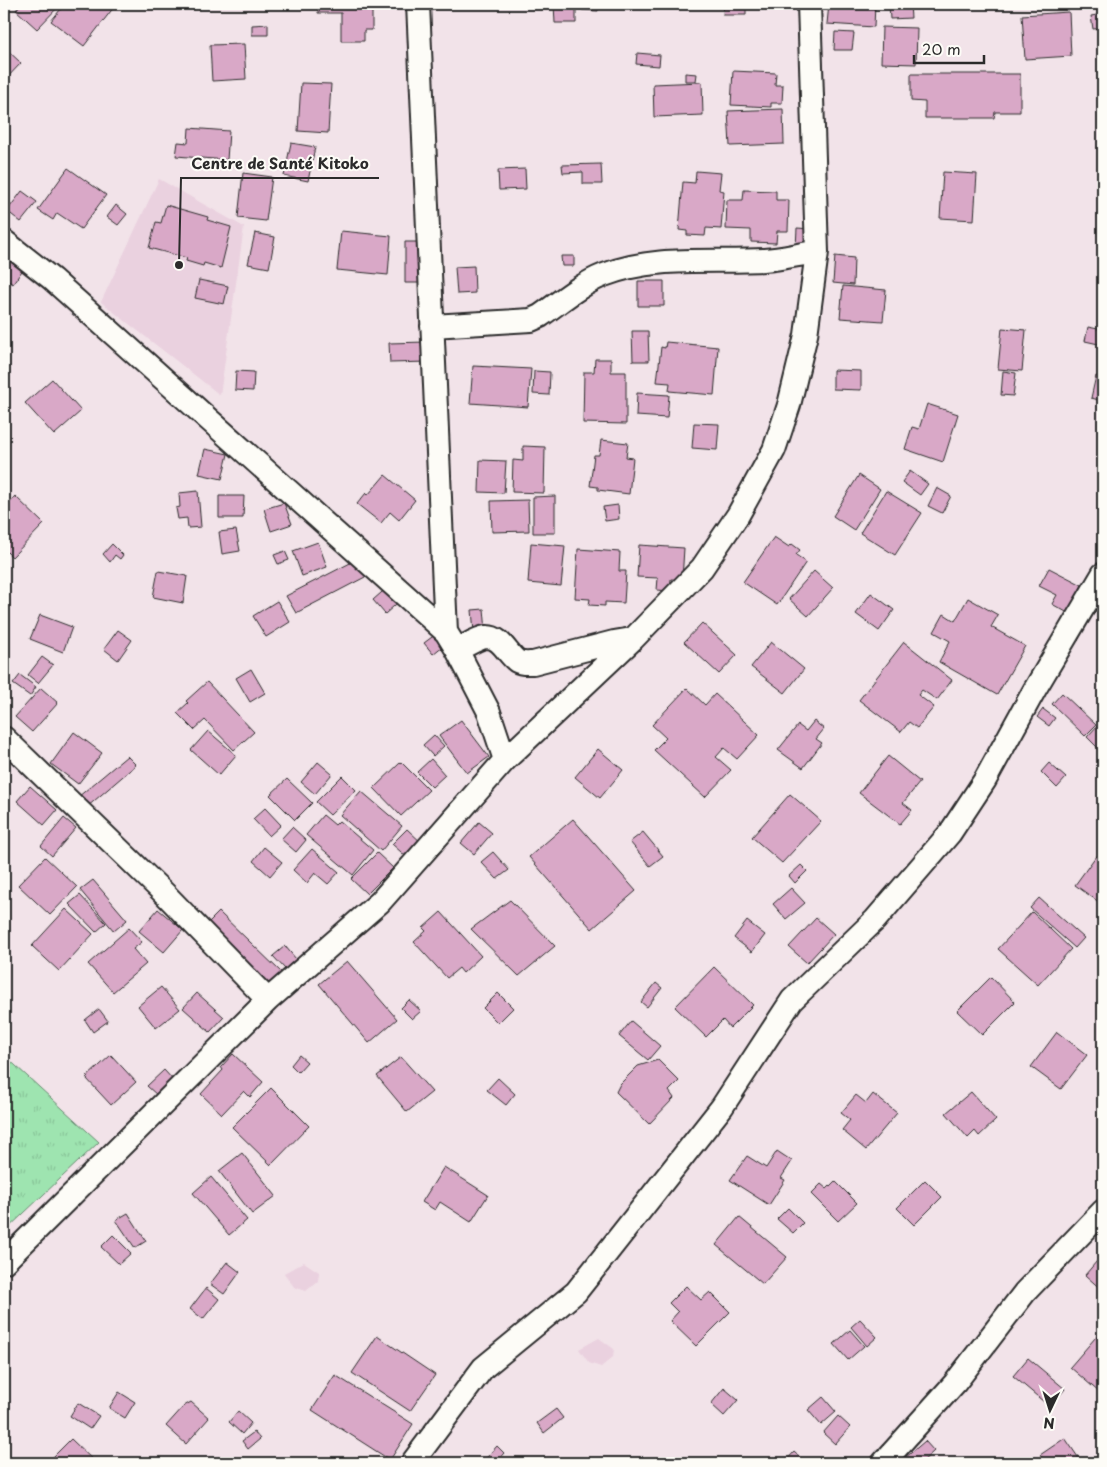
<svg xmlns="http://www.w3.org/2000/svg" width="1107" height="1467" font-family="'Playpen Sans',sans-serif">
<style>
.built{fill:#ead1df}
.park{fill:url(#park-tufts);stroke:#64886e}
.building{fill:#d9a8c7;stroke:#2b2b2b}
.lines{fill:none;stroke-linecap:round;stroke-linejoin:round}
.minor-casing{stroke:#2b2b2b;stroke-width:26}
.minor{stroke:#fdfcf7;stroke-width:22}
.leader{fill:none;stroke:#2b2b2b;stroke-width:2}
.callout-dot{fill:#2b2b2b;stroke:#fdfcf7;stroke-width:2}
.callout-label{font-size:15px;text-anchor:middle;font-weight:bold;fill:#2b2b2b;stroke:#fdfcf7;stroke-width:4;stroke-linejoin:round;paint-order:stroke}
</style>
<defs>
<pattern id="park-tufts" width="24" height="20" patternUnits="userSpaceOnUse" patternTransform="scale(1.25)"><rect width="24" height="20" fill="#9ee4b0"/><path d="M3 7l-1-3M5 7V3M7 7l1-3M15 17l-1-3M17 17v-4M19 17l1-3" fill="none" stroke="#88c498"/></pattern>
</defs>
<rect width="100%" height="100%" fill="#f2e3e9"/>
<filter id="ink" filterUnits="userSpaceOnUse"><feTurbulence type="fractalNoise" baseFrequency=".02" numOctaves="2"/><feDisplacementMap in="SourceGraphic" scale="10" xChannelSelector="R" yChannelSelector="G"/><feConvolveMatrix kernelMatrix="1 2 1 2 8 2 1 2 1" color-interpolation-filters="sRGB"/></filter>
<g filter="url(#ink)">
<!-- built -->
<path class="built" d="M159 179 244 227 220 395 101 302Z
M304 1262 319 1272 318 1281 306 1291 294 1287 284 1273Z
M599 1338 614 1349 613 1357 601 1367 589 1363 579 1349Z"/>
<!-- park -->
<path class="park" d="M4 1055 99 1142 4 1232Z"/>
<!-- building -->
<path class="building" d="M21 4H58L60 5 37 29 16 10Z
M65 4H109L114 7 84 46 51 21Z
M318 4H366V9L372 8V30H364V41H341V13H318Z
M554 4H576V23H555Z
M583 4H598V11L582 10Z
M724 4H746V15H723Z
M829 4H875L874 27 827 24Z
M889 4H910L911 18 890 19Z
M1069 12 1071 56 1025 59 1022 15Z
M1103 14V28L1093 29 1091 16Z
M268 24V35H252V25Z
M882 27 917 28 916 64 881 63Z
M835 32 854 33 852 50H834Z
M244 44 246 79 212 81 210 45Z
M4 47 21 63 4 81Z
M637 53 660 55 659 66 636 64Z
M733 71 776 73 775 85H783L782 103H771V107L731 105Z
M685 73 697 74 696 81H685Z
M911 74H1020V112H995L994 118H925V102L911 101Z
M702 82 703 115 654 117 653 84Z
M301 83 331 84 328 133 298 131Z
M783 109 784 144 730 146 728 111Z
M189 128 229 131 227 160 176 156 178 142 188 143Z
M291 143 315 147 308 181 284 176Z
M601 164 602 184H583V172L563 173 562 165Z
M68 168 106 195 81 229 57 213 53 220 38 210Z
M525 169 526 189 499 190 498 170Z
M696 171 721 173 719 190 724 191 721 229 706 228 705 236 687 235V231L679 230 683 182 695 183Z
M943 172 977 174 974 220 940 218Z
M243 173 272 177 266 221 238 218Z
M744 190 776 191V200H789L788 231H777L776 243 751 242V230L726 229 727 200H743Z
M22 191 37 202 21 222 7 211Z
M116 205 127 214 118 225 107 217Z
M166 205 208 217 207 220 231 227 221 268 204 263 203 266 186 261 187 258 149 248 156 222 161 223Z
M797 228 811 229 810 248H796Z
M341 231 391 236 388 275 337 270Z
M255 233 275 237 269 268 248 264Z
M405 242H423L424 283H405Z
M11 250 28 262 13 284 4 278V260Z
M561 256H574V266H562Z
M835 256 854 258 853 285 833 283Z
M474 266 475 293 457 294 455 267Z
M199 280 228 286 224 304 195 298Z
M638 281H664V306H638Z
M843 286 886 290 883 321 840 318Z
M1088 327 1103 330V345L1085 341Z
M1002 328 1026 330 1022 371 998 369Z
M632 331H648L649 361H633Z
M426 342 427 362 390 363 389 343Z
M666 342 718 347 714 395 669 391 670 383 657 382 661 347 665 348Z
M595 359H611V372H626V424L583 423 584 372H594Z
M473 366 531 369 528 407 470 403Z
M833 370 861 371V390L833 389Z
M236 371 254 372 253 391 235 390Z
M534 371 550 372 549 395 533 394Z
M1003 371 1016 373 1013 396 1001 395Z
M1096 376 1103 378V401L1091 398Z
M52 379 81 411 54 435 25 403Z
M637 393 669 395 667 418 636 416Z
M927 404 958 414 943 462 905 449 912 427 919 429Z
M694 423 719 424 717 450 692 448Z
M601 440 628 443 626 457 633 458 629 494 598 490V487L590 486 594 455H599Z
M523 446 545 447 544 493 512 492 513 460 523 461Z
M205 449 228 454 222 479 199 474Z
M480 460 506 461 504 493 479 492Z
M910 471 928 484 920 495 902 482Z
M385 475 415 500 399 520 390 512 381 523 357 504 366 493 368 495Z
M859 475 880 489 854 530 833 516Z
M937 488 951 496 942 513 928 506Z
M198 491 201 527 188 528 187 518 178 519 176 508 180 507 179 493Z
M886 491 922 513 895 555 860 533Z
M15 496 44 524 12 557 4 549V508Z
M219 496H244L243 518H219Z
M555 496V533H533V497Z
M528 500 529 531 492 532 491 501Z
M284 503 292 524 271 531 264 509Z
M618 505 619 519 605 521 603 507Z
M236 530 240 551 222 554 219 532Z
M774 537 789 547 792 544 800 550 796 555 806 562 777 605 743 582Z
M318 542 327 567 302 576 293 551Z
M531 543 565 546 561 586 528 583Z
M112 544 123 555 120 559 115 555 110 562 103 554Z
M639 545 684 548 682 580 671 579 670 591 657 590 658 578 637 577Z
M578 549 620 552 619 571H626L624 603 605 602V606L589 605 590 599 575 598Z
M285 551 289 560 278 564 274 555Z
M358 559 367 576 296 613 286 596Z
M1049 568 1082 585 1068 613 1052 604 1057 595 1039 586Z
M158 571 187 576 183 603 153 597Z
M814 571 833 588 808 616 789 599Z
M390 585 403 598 385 614 373 600Z
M871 593 894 610 879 631 856 614Z
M968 598 998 615 991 627 1025 646 997 695 939 662 950 641 934 632 944 614 955 621Z
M277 601 290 622 266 637 253 616Z
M484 609 486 631 474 632 472 610Z
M40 615 72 627 63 652 30 639Z
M702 623 737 655 719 674 684 642Z
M118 630 132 640 118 660 104 649Z
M436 634 444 645 433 654 424 643Z
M771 642 804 669 785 693 751 667Z
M904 642 952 680 937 700 922 690 918 695 934 707 917 728 909 722 901 732 859 700Z
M42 657 53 665 38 683 28 675Z
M251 669 265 693 250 702 236 678Z
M20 675 36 687 30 696 13 684Z
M207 682 254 732 234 750 205 720 194 730 177 713 188 703 186 701Z
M41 688 58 703 32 732 15 717Z
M687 688 705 705 715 694 759 735 737 759 724 748 716 757 731 770 705 797 654 750 666 738 652 725Z
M1062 693 1096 725 1085 736 1052 704Z
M1043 709 1055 718 1049 726 1037 717Z
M461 720 489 757 467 773 439 736Z
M814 721 824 729 816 739 822 743 803 768 778 750 798 725 806 731Z
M1100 723 1103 726V753L1087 737Z
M208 731 236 755 219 775 191 750Z
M74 732 102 753 78 784 51 764Z
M434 735 444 746 433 756 423 745Z
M598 749 623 770 600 798 575 777Z
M127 756 136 765 87 807 78 797Z
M888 756 920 782 903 803 912 810 900 824 859 793Z
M431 759 445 775 432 787 417 772Z
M318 762 332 774 315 794 301 782Z
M401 762 429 790 401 816 374 788Z
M1049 763 1066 778 1057 788 1041 772Z
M342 776 356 790 330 815 316 802Z
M287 779 312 803 295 820 270 795Z
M30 786 57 810 44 825 17 801Z
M361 791 402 826 381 851 340 815Z
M790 794 821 821 782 863 752 837Z
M265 808 281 825 269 836 253 819Z
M323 815 335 825 339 821 373 850 353 875 306 835Z
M64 818 76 828 52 856 41 846Z
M573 819 636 891 592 929 529 857Z
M479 822 492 833 474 854 461 843Z
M292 827 306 840 296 852 281 839Z
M407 829 424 845 410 860 392 844Z
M643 832 663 856 650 866 630 842Z
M264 847 282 862 270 876 253 861Z
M312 849 339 872 328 884 315 873 307 883 293 870Z
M493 852 509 870 497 879 481 862Z
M377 853 393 868 367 894 351 879Z
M1096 856 1103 861V905L1075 885Z
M45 857 77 887 50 915 18 885Z
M801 865 807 871 795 883 789 876Z
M93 880 127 920 114 931 80 890Z
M791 888 805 903 786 919 773 904Z
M80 895 106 923 96 932 69 904Z
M1039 898 1084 938 1075 948 1030 908Z
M510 900 555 946 519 976 471 929Z
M66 909 93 934 59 971 32 946Z
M158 909 183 930 164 952 139 931Z
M219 912 282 973 269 986 207 924Z
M441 912 481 956 463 973 459 968 447 978 414 942 426 931 423 928Z
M1032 912 1071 949 1038 985 998 949Z
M816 918 834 934 807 963 789 947Z
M747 921 765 935 752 952 734 938Z
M129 928 142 942 133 949 146 964 113 992 88 964Z
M285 946 296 959 285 969 273 956Z
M347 961 397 1019 369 1043 319 984Z
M714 967 753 1005 730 1028 723 1020 706 1037 675 1007Z
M991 977 1015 1002 982 1035 957 1011Z
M656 983 662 988 647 1007 641 1002Z
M161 987 180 1009 156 1028 138 1006Z
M197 993 224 1017 210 1032 183 1008Z
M498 993 513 1008 498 1023 483 1008Z
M409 1000 421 1011 412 1019 401 1008Z
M99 1009 108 1021 93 1032 85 1020Z
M631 1021 660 1046 648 1060 619 1036Z
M1057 1032 1087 1055 1061 1089 1031 1067Z
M233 1054 263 1082 250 1097 244 1091 222 1114 201 1094 223 1070 221 1067Z
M111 1055 136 1082 111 1105 86 1078Z
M299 1055 307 1062 298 1072 291 1065Z
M401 1057 432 1092 407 1112 377 1076Z
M658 1060 679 1081 669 1091 674 1098 649 1124 616 1092 620 1084 638 1066Z
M164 1070 174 1081 158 1096 147 1086Z
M498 1078 515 1094 506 1105 487 1090Z
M271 1088 309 1126 271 1165 232 1127Z
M971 1092 996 1120 979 1136 975 1131 968 1138 946 1113Z
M873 1094 897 1113 866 1150 842 1130 850 1120 841 1113 856 1095 866 1103Z
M777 1151 792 1161 781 1178 785 1180 769 1205 730 1180 747 1156 766 1168Z
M242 1153 276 1196 252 1214 219 1171Z
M444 1167 488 1195 471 1222 440 1202 435 1210 422 1202Z
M211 1177 247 1220 229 1235 193 1193Z
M925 1180 942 1197 914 1225 897 1208Z
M835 1181 857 1203 838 1221 811 1194 821 1184 827 1189Z
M788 1208 803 1223 793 1233 777 1219Z
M128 1213 146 1241 135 1248 116 1220Z
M739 1217 787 1257 763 1284 716 1245Z
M113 1235 131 1253 119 1264 101 1247Z
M1103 1254V1291L1085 1275Z
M227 1262 240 1272 224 1294 210 1284Z
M686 1286 701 1300 710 1292 730 1312 696 1346 670 1321 678 1312 669 1303Z
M206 1288 219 1299 203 1319 190 1309Z
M860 1319 877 1337 867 1346 851 1327Z
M850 1330 864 1346 848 1360 834 1344Z
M1102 1330 1103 1390 1100 1393 1070 1367Z
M377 1336 435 1375 410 1411 352 1373Z
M1028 1358 1065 1389 1050 1407 1013 1376Z
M335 1375 413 1424 390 1460 312 1410Z
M724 1388 738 1400 724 1416 711 1404Z
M119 1392 135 1402 125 1418 109 1408Z
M823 1397 836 1412 821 1425 808 1410Z
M191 1402 209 1418 186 1444 166 1426 184 1406Z
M78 1403 99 1416 90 1429 70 1416Z
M556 1409 563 1418 544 1433 537 1423Z
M238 1411 251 1423 242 1434 229 1422Z
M838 1416 850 1427 835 1444 823 1433Z
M254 1432 260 1439 248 1449 242 1441Z
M1065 1438 1082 1463H1046L1040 1455Z
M71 1439 96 1463H47Z
M925 1441 934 1451 921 1463H910L905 1458Z
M497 1446 504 1453 495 1463H482Z
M794 1452 806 1463H784Z"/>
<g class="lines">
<!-- minor casing -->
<g class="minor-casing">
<path id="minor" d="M418 4 446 632
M4 241 52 279 446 632 457 650 489 712 505 760
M432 326 531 320 540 316C560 302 581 284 604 275 654 255 712 263 764 260 782 259 800 254 817 252
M457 650C466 646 477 638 486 637 501 636 507 654 517 661 522 664 528 663 533 663L614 642 632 639
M4 738 164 893 268 1000
M4 1262 268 1000 380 902 505 760 633 639 702 568 738 515 774 450 789 405 806 335 817 252 809 4
M412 1463 483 1368 576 1292 722 1107 792 1000 875 920 950 833 985 780 1035 689 1103 574
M883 1463 955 1383 1025 1292 1103 1211"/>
</g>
<!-- minor -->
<use href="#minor" class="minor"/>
</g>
</g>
<!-- callouts -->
<path class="leader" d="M179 265L181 178H379"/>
<circle class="callout-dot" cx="179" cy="265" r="5"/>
<g class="callout-label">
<text x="280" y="169">Centre de Santé Kitoko</text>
</g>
<!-- margin -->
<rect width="1107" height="1467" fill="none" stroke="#fdfcf7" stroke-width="20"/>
<rect x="10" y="10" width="1087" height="1447" fill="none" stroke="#2b2b2b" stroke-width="2" filter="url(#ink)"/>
<!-- north arrow -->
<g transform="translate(1050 1410) rotate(184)" stroke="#fdfcf7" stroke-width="4" paint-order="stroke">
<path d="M0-4L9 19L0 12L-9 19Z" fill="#2b2b2b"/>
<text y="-8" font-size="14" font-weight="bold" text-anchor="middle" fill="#2b2b2b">N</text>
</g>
<!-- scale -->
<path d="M914 55v8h70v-8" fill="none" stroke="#2b2b2b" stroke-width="2.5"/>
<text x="922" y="55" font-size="15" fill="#2b2b2b" stroke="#fdfcf7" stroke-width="4" paint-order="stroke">20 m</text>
</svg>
